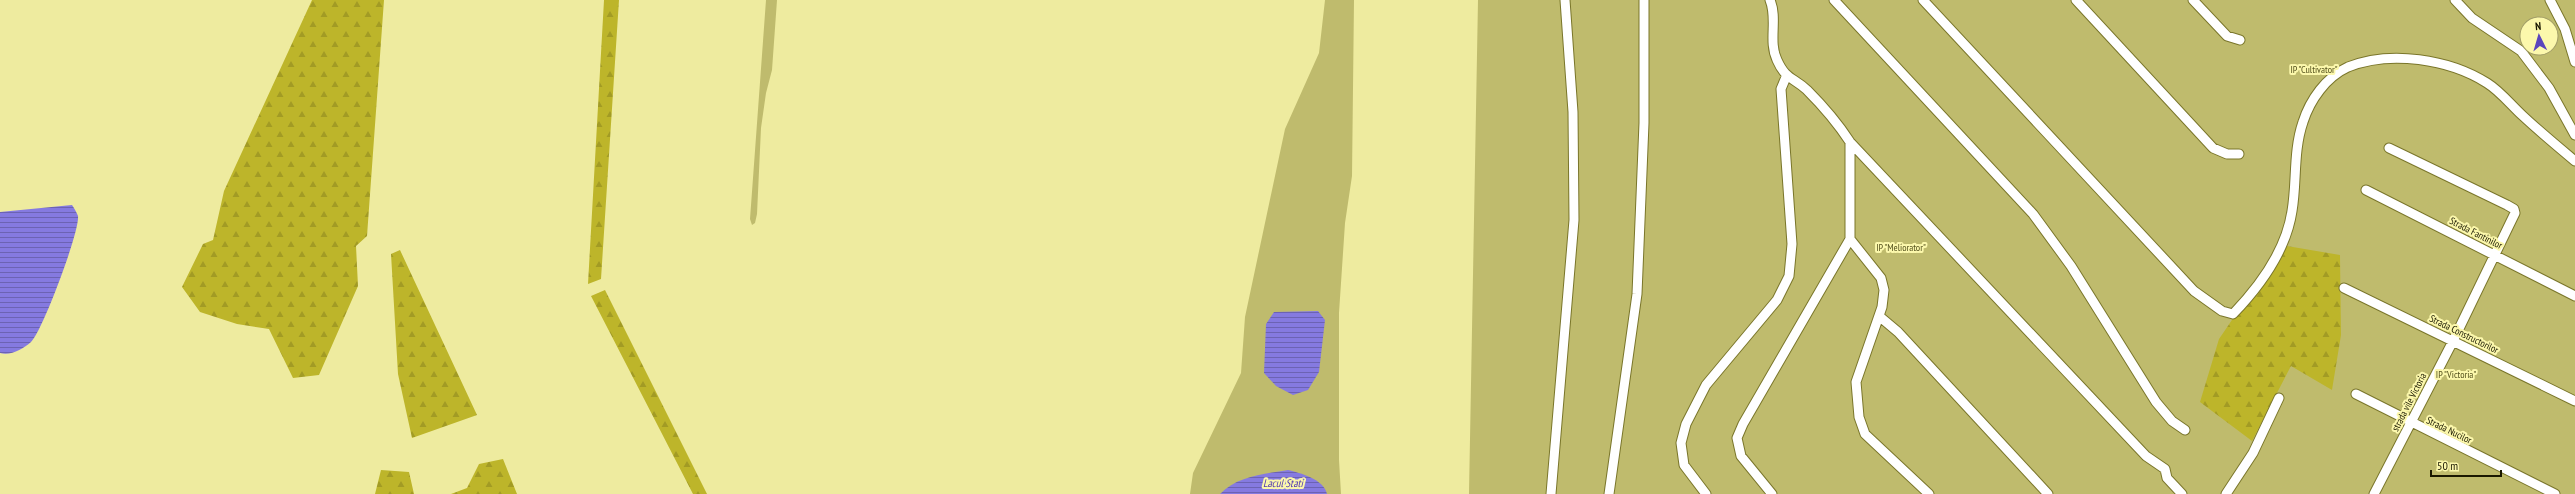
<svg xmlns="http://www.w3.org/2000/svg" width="2575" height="494" font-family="'PT Sans Narrow',sans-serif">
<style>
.green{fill:#bfbb6d;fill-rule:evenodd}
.forest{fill:url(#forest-firs)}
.water{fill:url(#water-rules)}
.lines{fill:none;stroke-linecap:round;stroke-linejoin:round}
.minor-casing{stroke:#7a762b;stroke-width:11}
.minor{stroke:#fff;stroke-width:9}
.labels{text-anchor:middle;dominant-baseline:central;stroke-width:4;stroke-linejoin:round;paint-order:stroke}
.park-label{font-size:10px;fill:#53501c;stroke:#fcf8ac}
.street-label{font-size:10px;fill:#1a1800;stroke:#fcf8ac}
.water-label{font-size:11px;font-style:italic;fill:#523ab1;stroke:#fcf8ac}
</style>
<defs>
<pattern id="forest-firs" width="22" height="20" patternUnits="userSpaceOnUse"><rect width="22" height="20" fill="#bdb52a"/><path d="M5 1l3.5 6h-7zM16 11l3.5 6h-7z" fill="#a29b24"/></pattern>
<pattern id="water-rules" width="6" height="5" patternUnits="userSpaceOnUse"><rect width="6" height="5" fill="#857ae0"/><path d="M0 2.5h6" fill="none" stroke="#6c63b3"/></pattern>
</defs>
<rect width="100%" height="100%" fill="#eeeb9f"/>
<!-- green -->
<path class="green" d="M766 0H777L772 70 766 93 761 128 757 214 755 223 752 225 750 219Z
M1325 0H1354L1352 176 1345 223 1339 313V460L1341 494H1190L1193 473 1241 373 1245 317 1285 129 1319 53Z
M1478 0H2575V494H1469ZM2527 24H2551V48H2527Z"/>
<!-- forest -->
<path class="forest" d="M312 0H384L367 236 356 246 358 286 319 375 293 378 269 329 237 324 200 312 182 287 203 244 213 240 224 191Z
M604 0H619L601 279 588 284Z
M2287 246 2340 255 2341 335 2332 390 2291 366 2252 441 2200 402 2219 339 2234 317 2273 271Z
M400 250 477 415 412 438 398 374 391 254Z
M605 290 707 494H693L591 296Z
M503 459 517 494H451L467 488 479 464Z
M381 470 409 472 414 494H375Z"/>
<!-- water -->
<path class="water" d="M72 205C74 208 77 213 78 216 80 231 42 332 31 342 23 349 11 356 0 353V212Z
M1318 311 1325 320 1319 372 1308 390 1293 395 1276 386 1264 373 1266 324 1274 312Z
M1288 470C1300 473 1324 479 1327 494H1220C1237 476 1264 474 1288 470Z"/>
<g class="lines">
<!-- minor casing -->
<g class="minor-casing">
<path id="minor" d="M1770 0C1778 19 1768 41 1777 60 1786 80 1793 77 1807 90 1823 106 1837 122 1850 142L2146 456 2165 469 2167 478 2182 494
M1834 0 2033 214 2071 266 2156 402 2172 421 2185 430
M1923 0 2194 291 2222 311 2233 314C2260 286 2286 251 2292 211 2297 182 2293 151 2303 122 2310 100 2326 77 2348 67 2390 50 2449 59 2487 83 2500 91 2511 105 2523 116 2539 131 2557 146 2575 161
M2076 0 2213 148 2227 154H2239
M2193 0 2227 36 2240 40
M2455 0 2472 18 2521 51 2549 88 2575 135
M2550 0 2565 29 2575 62
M1850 142V239L1881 278 1884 290 1882 307 1856 382 1859 417 1865 434 1929 494
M2366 190 2575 296
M2344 288 2575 401
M1879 316 1898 332 2048 494
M2356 394 2555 494
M1551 494 1574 220 1573 112 1565 0
M1609 494 1637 294 1644 123V0
M1706 494 1684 465 1681 443 1686 424 1706 385 1777 300 1789 276 1792 244 1781 89 1786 77
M1772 494 1741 456 1737 438 1743 424 1850 239
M2226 494 2253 453 2279 398
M2374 494 2453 341 2515 213 2514 209 2507 205 2389 148"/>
</g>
<!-- minor -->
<use href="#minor" class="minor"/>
</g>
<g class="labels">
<!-- park labels -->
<g class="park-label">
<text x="2314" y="69">IP "Cultivator"</text>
<text x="1901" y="247">IP "Meliorator"</text>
<text x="2456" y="374">IP "Victoria"</text>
</g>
<!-- street labels -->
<g class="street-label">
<text transform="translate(2476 233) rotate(27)">Strada Fantinilor</text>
<text transform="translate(2464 334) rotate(26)">Strada Constructorilor</text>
<text transform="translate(2409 402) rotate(-63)">strada vile Victoria</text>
<text transform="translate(2449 430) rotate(26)">Strada Nucilor</text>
</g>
<!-- water labels -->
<g class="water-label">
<text x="1283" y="483">Lacul Stati</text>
</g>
</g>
<!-- north arrow -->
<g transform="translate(2539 36) rotate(355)"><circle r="19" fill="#fcf8ac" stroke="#a29e67"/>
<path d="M0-3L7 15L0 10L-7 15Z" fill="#5b45bd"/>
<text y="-6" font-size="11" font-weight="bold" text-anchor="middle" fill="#1a1800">N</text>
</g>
<!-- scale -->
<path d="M2431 470v6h70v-6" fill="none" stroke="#1a1800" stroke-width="2"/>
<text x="2437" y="470" font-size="12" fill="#1a1800" stroke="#fcf8ac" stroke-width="3" paint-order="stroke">50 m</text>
</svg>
